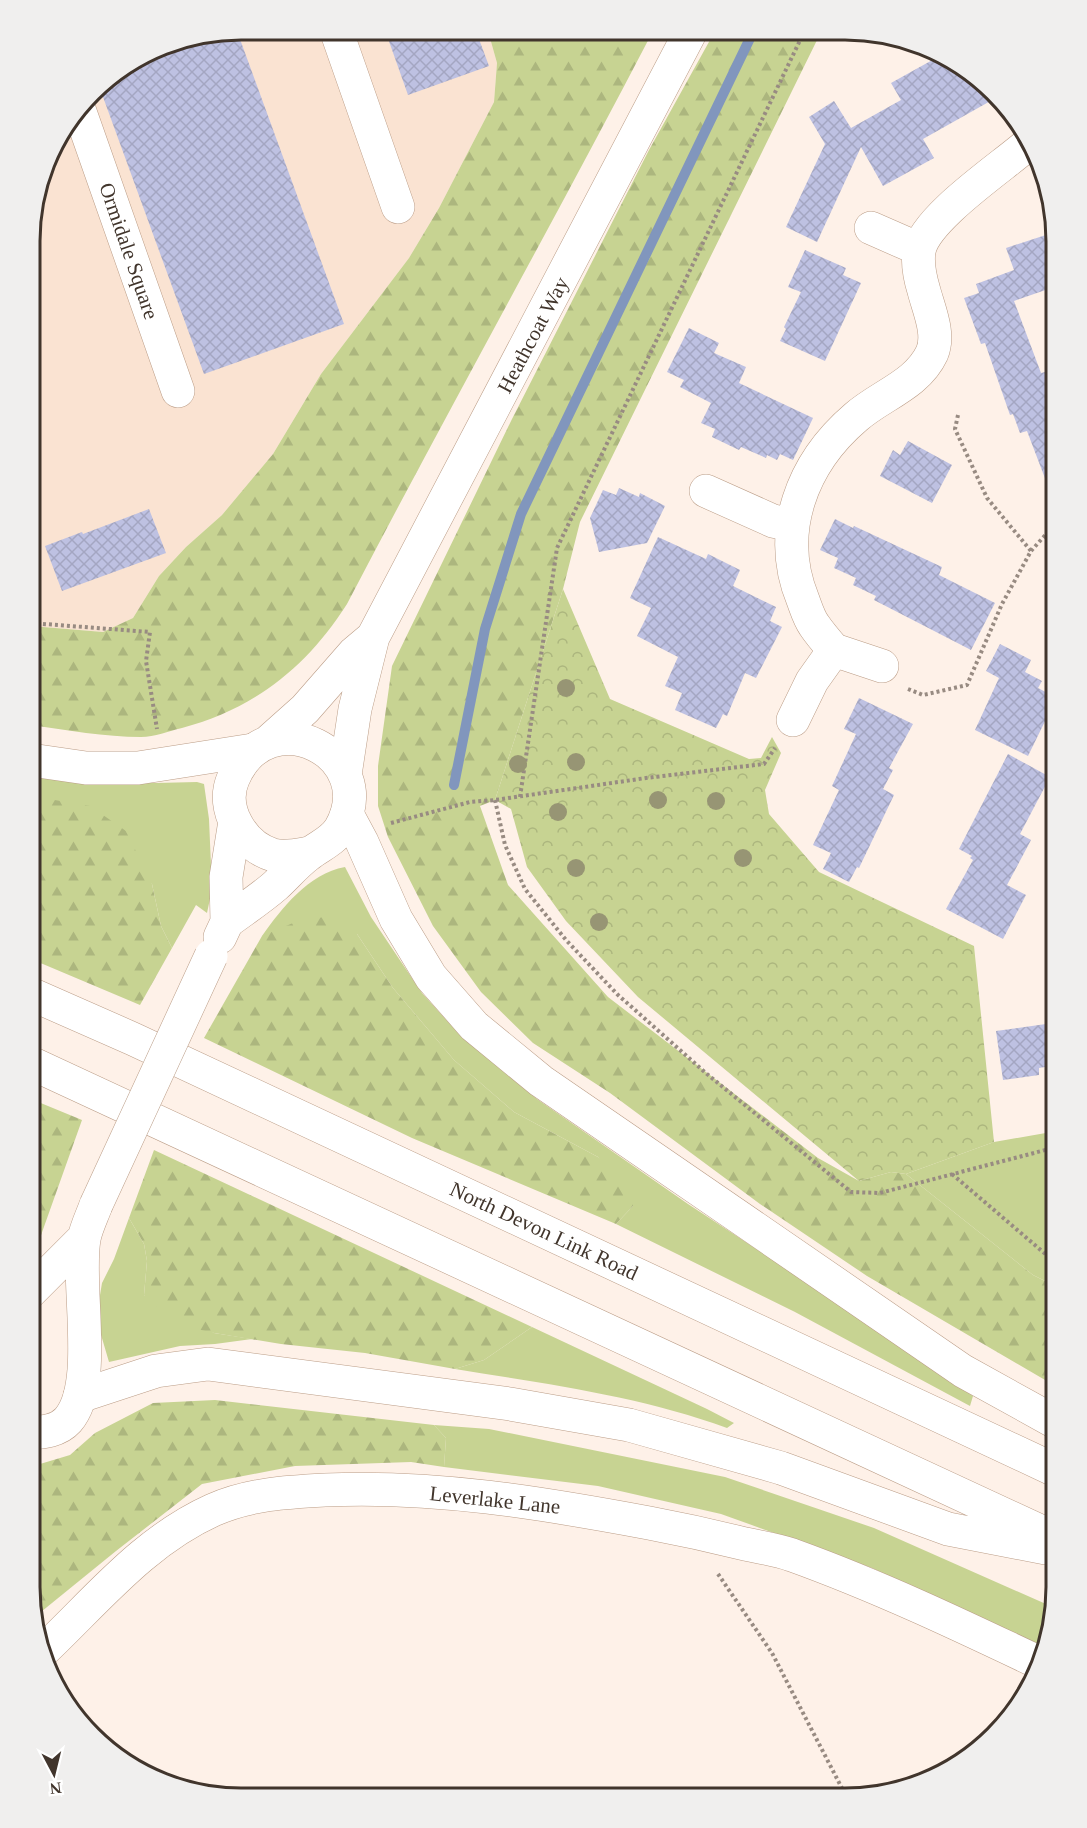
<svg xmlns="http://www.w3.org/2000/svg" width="1087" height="1828" font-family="Georgia,serif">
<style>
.built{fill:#fae3d2}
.grass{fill:#c7d392}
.forest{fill:url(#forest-firs)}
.park{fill:url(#park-crowns)}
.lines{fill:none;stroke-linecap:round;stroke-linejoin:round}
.stream{stroke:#8196bd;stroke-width:10}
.building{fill:url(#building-cross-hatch)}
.minor-casing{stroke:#bb9d87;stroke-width:34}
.major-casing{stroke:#bb9d87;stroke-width:34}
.highway-casing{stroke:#bb9d87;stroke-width:34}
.path{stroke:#988b82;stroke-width:4;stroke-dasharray:3 3;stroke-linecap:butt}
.minor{stroke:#fff;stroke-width:33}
.major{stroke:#fff;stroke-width:33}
.highway{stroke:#fff;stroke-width:33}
.major-bridge-casing{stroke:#bb9d87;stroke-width:34;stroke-linecap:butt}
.major-bridge{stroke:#fff;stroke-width:33}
.tree{fill:#979574}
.labels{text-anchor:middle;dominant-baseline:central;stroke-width:5;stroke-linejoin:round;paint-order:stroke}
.street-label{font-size:21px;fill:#41352c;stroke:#fff}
.rim{fill:none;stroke:#41352c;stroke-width:3}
</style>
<defs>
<pattern id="forest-firs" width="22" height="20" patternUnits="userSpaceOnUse" patternTransform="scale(1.5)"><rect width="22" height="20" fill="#c7d392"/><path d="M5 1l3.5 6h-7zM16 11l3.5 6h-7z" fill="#acb67e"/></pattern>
<pattern id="park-crowns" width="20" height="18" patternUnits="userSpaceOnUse" patternTransform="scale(1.5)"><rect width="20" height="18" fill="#c7d392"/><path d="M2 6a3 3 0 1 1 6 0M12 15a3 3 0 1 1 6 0" fill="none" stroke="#acb67e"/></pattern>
<pattern id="building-cross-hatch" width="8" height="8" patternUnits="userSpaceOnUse" patternTransform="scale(1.5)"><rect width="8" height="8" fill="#bec1e2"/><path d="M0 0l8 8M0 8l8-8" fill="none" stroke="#a4a6c2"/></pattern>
</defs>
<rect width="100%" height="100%" fill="#fef1e8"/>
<!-- built -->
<path class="built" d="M242 30 488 31 497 63 494 102 439 208 409 258 321 374 273 454 222 515 186 547 159 576 133 618 103 632 31 626 32 214 52 148 102 83 161 46Z"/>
<!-- grass -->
<path class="grass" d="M31 773 88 781 156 783 197 782 204 784 209 819 212 889 207 913 196 905 172 948 161 926 152 884 31 796Z
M345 867 371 917 422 993 460 1035 537 1099 688 1204 899 1343 973 1396 970 1406 795 1312 616 1224 633 1206 598 1157 514 1112 454 1060 393 988 357 934 262 936C282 908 308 874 345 867Z
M1057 1131V1287L1033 1275 906 1174 994 1142Z
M129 1218 144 1244 147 1261 144 1295 214 1333 252 1339 215 1344 180 1346 109 1362 99 1328V1301L102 1283 114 1259Z
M532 1327 707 1409 734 1423 727 1428C640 1396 547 1384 455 1369L484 1360Z
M434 1425 489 1429 725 1477 874 1528 1055 1608 1045 1649 872 1568 721 1514 598 1486 444 1467 446 1438Z"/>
<!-- forest -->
<path class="forest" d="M488 31H653C553 223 447 412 347 604 307 667 254 709 182 728 168 731 155 737 141 737 105 737 67 730 31 725V626L103 632 133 618 159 576 186 547 222 515 273 454 321 374 409 258 439 208 494 102 497 63Z
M715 31 821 32 580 522 563 589 495 800 480 806 508 885 608 997 818 1158 859 1181 891 1172 906 1174 1033 1275 1057 1287V1387L867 1276 760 1204 610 1093 533 1043 481 992 433 926 388 837 378 806V766L392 666 512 419 649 150Z
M31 796 90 806 126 831 152 884 161 926 172 948 140 1005 31 959Z
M323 917 357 934 393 988 454 1060 514 1112 598 1157 632 1185 633 1206 616 1224 412 1138 204 1038 262 936 293 923Z
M31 1099 82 1120 35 1252 30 1257Z
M154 1150 532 1327 484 1360 455 1369 365 1353 281 1344 214 1333 176 1324 144 1295 147 1261 144 1244 129 1218Z
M215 1400 434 1425 446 1438 444 1467 411 1462 295 1466 202 1484 116 1551 36 1616 30 1586V1467L70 1455 95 1433 153 1403Z"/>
<!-- park -->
<path class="park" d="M563 589 610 699 749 759 761 758 772 737 781 753 765 790 769 814 819 872 974 946 994 1142 906 1174 891 1172 859 1181 638 997 566 921 527 867 511 809 495 800Z"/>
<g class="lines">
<!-- stream -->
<path class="stream" d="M454 785 485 629 521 514 753 32"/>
</g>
<!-- building -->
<path class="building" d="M385 30 476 31 489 66 408 95Z
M237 31 344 324 204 374 99 86 161 46Z
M936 58 974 74 994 99 923 139 934 158 883 186 861 147 817 242 786 227 825 144 809 117 834 101 851 128 901 100 891 83Z
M1055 232 1057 242V286L1014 301 1041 373 1045 372 1050 387 1057 384V501L1054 502 1027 431 1020 433 1013 414 1010 415 985 343 981 344 964 298 979 293 976 284 1014 270 1006 248Z
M805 250 846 268 843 275 861 283 825 361 780 341 786 329 784 327 801 292 788 287Z
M689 328 719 343 714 353 746 367 739 383 813 418 793 460 780 454 777 460 767 455 766 458 741 447 739 450 712 437 715 429 701 423 711 403 680 387 684 380 667 372Z
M908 441 952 465 932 503 880 476 893 450 900 455Z
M619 488 639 497 640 493 665 506 647 543 599 552 590 518 603 490 616 495Z
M149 509 166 553 62 591 45 546 82 532 83 534Z
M835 519 853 528 854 526 942 567 939 575 995 603 971 650 874 600 876 596 853 585 856 578 834 568 838 558 820 550Z
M658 537 706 559 708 554 740 570 733 586 776 607 770 621 782 627 756 678 745 673 727 716 723 714 716 728 675 710 682 693 665 686 678 657 637 636 651 608 630 598Z
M1000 644 1031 660 1025 672 1042 681 1038 688 1053 696 1047 707 1051 709 1028 756 975 730 999 678 986 671Z
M859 698 913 724 889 768 893 770 883 789 894 795 859 868 857 867 849 882 823 869 831 853 813 845 839 790 832 786 856 734 844 729Z
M1008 754 1050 777 1020 834 1031 840 1007 885 1026 895 1003 939 946 909 973 860 970 858 972 856 959 849Z
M1046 1024V1026L1057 1025V1063L1051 1064V1066L1039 1068V1075L1003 1080 996 1031Z"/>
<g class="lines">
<!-- minor casing -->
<g class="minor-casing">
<path id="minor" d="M336 30 398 207
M80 112 178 391
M871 228 919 249
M706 491 773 521 792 525
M834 650C827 642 820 634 814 625 809 618 806 608 803 600 775 532 802 463 856 417 881 395 917 385 932 353 940 334 929 310 924 291 920 278 917 265 919 251 925 218 1002 167 1028 144
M793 720 812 681 834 650 882 666
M43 1651C97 1600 144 1541 213 1510 249 1494 287 1492 325 1490 434 1485 542 1503 649 1523 681 1529 713 1536 745 1544 760 1547 777 1550 792 1555 878 1586 960 1625 1042 1664"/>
</g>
<!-- major casing -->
<g class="major-casing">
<path id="major" d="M268 742 305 709 354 653 373 637
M345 775 355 709 373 637 691 31
M227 922C243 910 260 899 275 886 286 876 296 864 308 855 319 846 332 842 340 829 383 755 268 696 233 779 220 809 243 846 273 855 285 858 298 855 309 853
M220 937 227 922 226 877 235 821
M30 1292 84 1238
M30 1433C44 1432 58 1431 68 1420 99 1385 76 1286 84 1239 86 1228 92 1216 96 1205"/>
</g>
<!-- highway casing -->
<g class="highway-casing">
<path id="highway" d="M31 760 86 768H138L253 750
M347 814 362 842 396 919 431 977 474 1026 541 1081 963 1371 1057 1423
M31 994 133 1039 1057 1471
M31 1063 1057 1539
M80 1396 156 1371 208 1364 510 1404 629 1425 781 1468 948 1529 1046 1548"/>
</g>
<!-- path -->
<path class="path" d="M958 415 955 429 987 498 1031 551
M31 623 150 632 146 661 157 729
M908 689 923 695 967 685 1002 604 1031 551 1057 522
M520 797 557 548 804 32
M495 800 505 845 525 889 566 940 617 994 707 1074 851 1192 880 1193 1057 1147
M391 823 470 802 495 800 646 778 764 764 775 748
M952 1174 1057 1264
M718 1574 772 1653 847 1798"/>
<!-- minor -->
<use href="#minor" class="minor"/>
<!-- major -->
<use href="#major" class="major"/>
<!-- highway -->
<use href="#highway" class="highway"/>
<!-- major-bridge casing -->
<g class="major-bridge-casing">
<path id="major-bridge" d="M96 1205 211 956"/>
</g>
<!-- major-bridge -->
<use href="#major-bridge" class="major-bridge"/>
</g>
<!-- trees -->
<g class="tree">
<circle cx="566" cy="688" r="9"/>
<circle cx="576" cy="762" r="9"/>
<circle cx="518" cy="764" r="9"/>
<circle cx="658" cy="800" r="9"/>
<circle cx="716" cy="801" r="9"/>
<circle cx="558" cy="812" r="9"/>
<circle cx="743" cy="858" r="9"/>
<circle cx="576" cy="868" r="9"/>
<circle cx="599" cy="922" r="9"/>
</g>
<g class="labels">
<!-- street labels -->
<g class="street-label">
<text transform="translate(129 251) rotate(71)">Ormidale Square</text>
<text transform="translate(533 335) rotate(-62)">Heathcoat Way</text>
<text transform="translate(544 1231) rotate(25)">North Devon Link Road</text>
<text transform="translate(495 1500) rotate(6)">Leverlake Lane</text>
</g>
</g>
<!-- crop -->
<path d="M0 0H1087V1828H0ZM241 40H845A201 201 0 0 1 1046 241V1587A201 201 0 0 1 845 1788H241A201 201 0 0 1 40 1587V241A201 201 0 0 1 241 40Z" fill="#f0efee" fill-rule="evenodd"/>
<path class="rim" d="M241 40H845A201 201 0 0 1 1046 241V1587A201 201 0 0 1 845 1788H241A201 201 0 0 1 40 1587V241A201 201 0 0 1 241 40Z"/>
<!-- north arrow -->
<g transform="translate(54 1774) rotate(173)" stroke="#ffffff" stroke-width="4.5" paint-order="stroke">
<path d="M0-4.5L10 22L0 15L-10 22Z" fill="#41352c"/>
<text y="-9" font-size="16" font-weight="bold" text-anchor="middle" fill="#41352c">N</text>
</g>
</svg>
